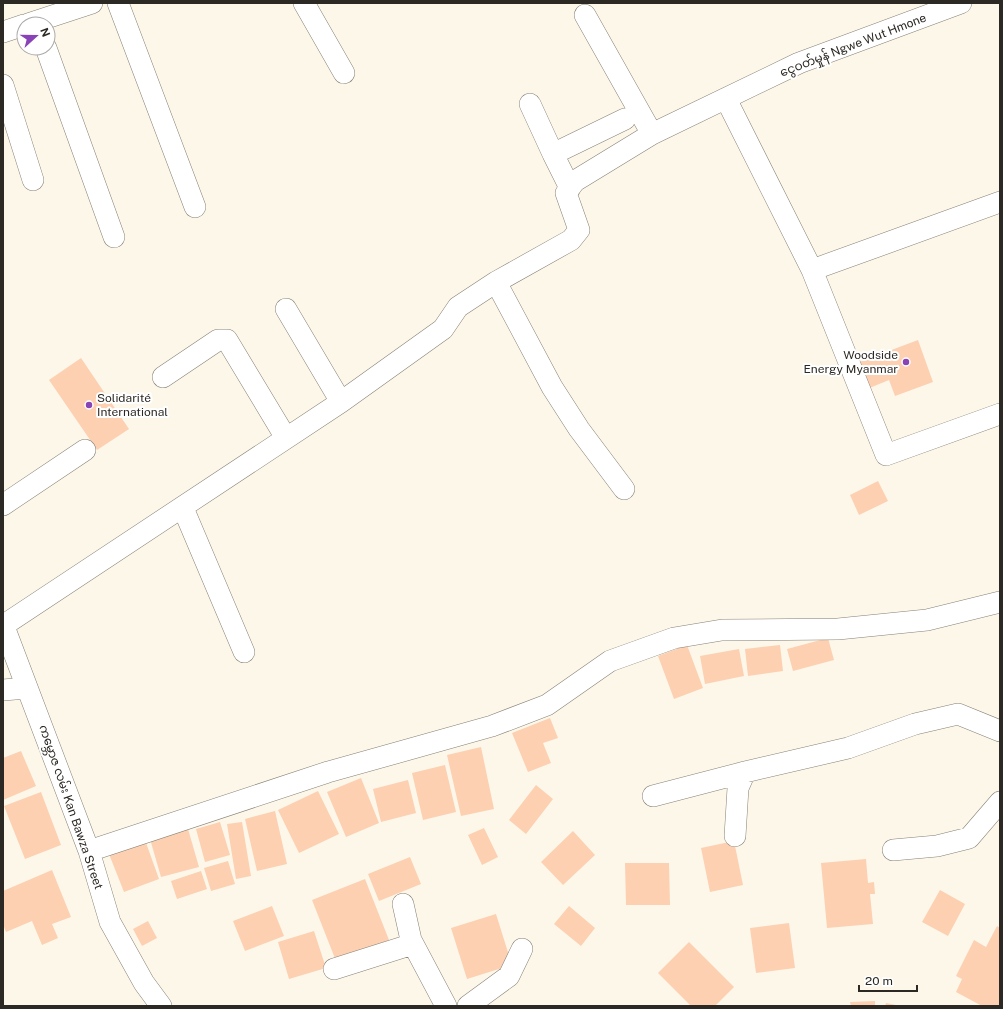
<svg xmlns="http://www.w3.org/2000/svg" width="1003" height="1009" font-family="'Public Sans','Noto Sans Myanmar',sans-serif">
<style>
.building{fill:#fcd0b1}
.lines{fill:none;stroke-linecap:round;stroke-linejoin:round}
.minor-casing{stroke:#878176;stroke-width:22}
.minor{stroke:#fff;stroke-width:21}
.poi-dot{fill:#8843b7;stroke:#fff;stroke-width:1.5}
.labels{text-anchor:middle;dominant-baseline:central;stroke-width:4;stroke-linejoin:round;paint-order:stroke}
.street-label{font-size:12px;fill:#2c2924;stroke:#fff}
.poi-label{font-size:12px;fill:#2c2924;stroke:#fff;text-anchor:end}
</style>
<rect width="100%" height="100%" fill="#fdf7ea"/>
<!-- building -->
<path class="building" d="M918 340 933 382 895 396 889 380 867 389 857 363Z
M81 358 129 429 97 450 49 380Z
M878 481 888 501 859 515 850 495Z
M828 638 834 660 793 671 787 649Z
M687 645 703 688 674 699 658 656Z
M780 645 783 671 748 676 745 649Z
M739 649 744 676 705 684 700 656Z
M550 718 558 738 543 743 551 763 528 772 512 733Z
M481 747 494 809 461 816 447 755Z
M21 751 36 786 3 800V758Z
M445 765 456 812 423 820 412 773Z
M361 778 379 823 346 837 327 792Z
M408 780 416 813 381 822 373 789Z
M536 785 553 799 526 834 509 820Z
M318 791 339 834 299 853 278 810Z
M41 792 61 845 25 859 4 806Z
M275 811 287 864 257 871 245 819Z
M220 822 230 855 205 862 196 829Z
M242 822 251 876 236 879 227 824Z
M484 828 498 857 482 865 468 835Z
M188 829 199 867 161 877 150 839Z
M573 831 595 855 563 885 541 862Z
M145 840 159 879 124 892 109 854Z
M734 841 743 885 710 892 701 848Z
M410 857 421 884 379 901 368 874Z
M866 859 868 883 874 882 875 894H870L873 924 827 928 821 863Z
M228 861 235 884 211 891 204 868Z
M625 863H669L670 905H626Z
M52 870 71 917 52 924 58 938 42 945 32 921 6 932 3 924V891Z
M201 871 207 889 177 899 171 881Z
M365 879 389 940 336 961 312 900Z
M940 890 965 904 948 936 922 922Z
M272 906 284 936 245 951 233 921Z
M569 906 595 928 581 946 554 924Z
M496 914 512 965 467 979 451 928Z
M148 921 157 938 142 946 133 929Z
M789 923 795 968 756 973 750 928Z
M997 926 1000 928V1006H982L956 992 962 979 956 976 974 940 986 947Z
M314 931 326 968 289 979 278 942Z
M689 942 734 987 715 1006H691L658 973Z
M875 1001V1006H851L850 1002Z
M886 1003 896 1005V1006H885Z"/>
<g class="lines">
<!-- minor casing -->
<g class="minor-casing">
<path id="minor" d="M118 3 195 207
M304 3 344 73
M585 15 652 134
M28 24 92 3
M3 32 24 25
M46 48 114 237
M3 85 33 180
M726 99 812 270 886 455 1000 414
M530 104 553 154
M570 188 553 154 625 119
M812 270 1000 202
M496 282 552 387 579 429 624 489
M286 309 341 402
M163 377 218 340H227L286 438
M3 505 85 450
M183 508 244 652
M3 624 89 851 110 922 144 983 161 1006
M4 625 341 402 443 329 458 307 496 282 571 240 579 230 566 193 575 181 652 134 799 63 961 3
M3 690 27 688
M653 796 745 772 848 748 915 724 958 714 1000 731
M735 836 738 788 745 772
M893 850 937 846 969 838 1000 802
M89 851 328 772 492 726 547 705 610 661 674 638 722 630 838 629 927 620 1000 602
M403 904 411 940 446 1006
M334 969 413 944
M468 1006 509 976 522 949"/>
</g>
<!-- minor -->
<use href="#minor" class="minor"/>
</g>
<!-- markers -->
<g class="poi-dot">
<circle cx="906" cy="362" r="4"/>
<circle cx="89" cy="405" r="4"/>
</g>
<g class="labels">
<!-- street labels -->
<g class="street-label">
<text transform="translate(853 45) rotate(-21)">ငွေဝတ်မှုန် Ngwe Wut Hmone</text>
<text transform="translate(71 807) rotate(71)">ကမ္ဘောဇ လမ်း Kan Bawza Street</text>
</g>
<!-- poi labels -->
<g class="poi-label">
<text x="898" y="355">Woodside<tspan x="898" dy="14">Energy Myanmar</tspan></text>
<text x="97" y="398" text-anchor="start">Solidarité<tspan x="97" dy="14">International</tspan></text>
</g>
</g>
<!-- border -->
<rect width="1003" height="1009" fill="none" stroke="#2c2924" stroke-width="8"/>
<!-- north arrow -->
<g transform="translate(36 36) rotate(69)"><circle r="19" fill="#ffffff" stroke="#aba9a7"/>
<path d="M0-3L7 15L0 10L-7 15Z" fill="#8843b7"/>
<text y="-6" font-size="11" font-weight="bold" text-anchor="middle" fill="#2c2924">N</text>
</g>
<!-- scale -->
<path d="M859 985v6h58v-6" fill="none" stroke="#2c2924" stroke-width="2"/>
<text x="865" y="985" font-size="12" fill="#2c2924" stroke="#ffffff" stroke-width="3" paint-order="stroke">20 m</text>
</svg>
